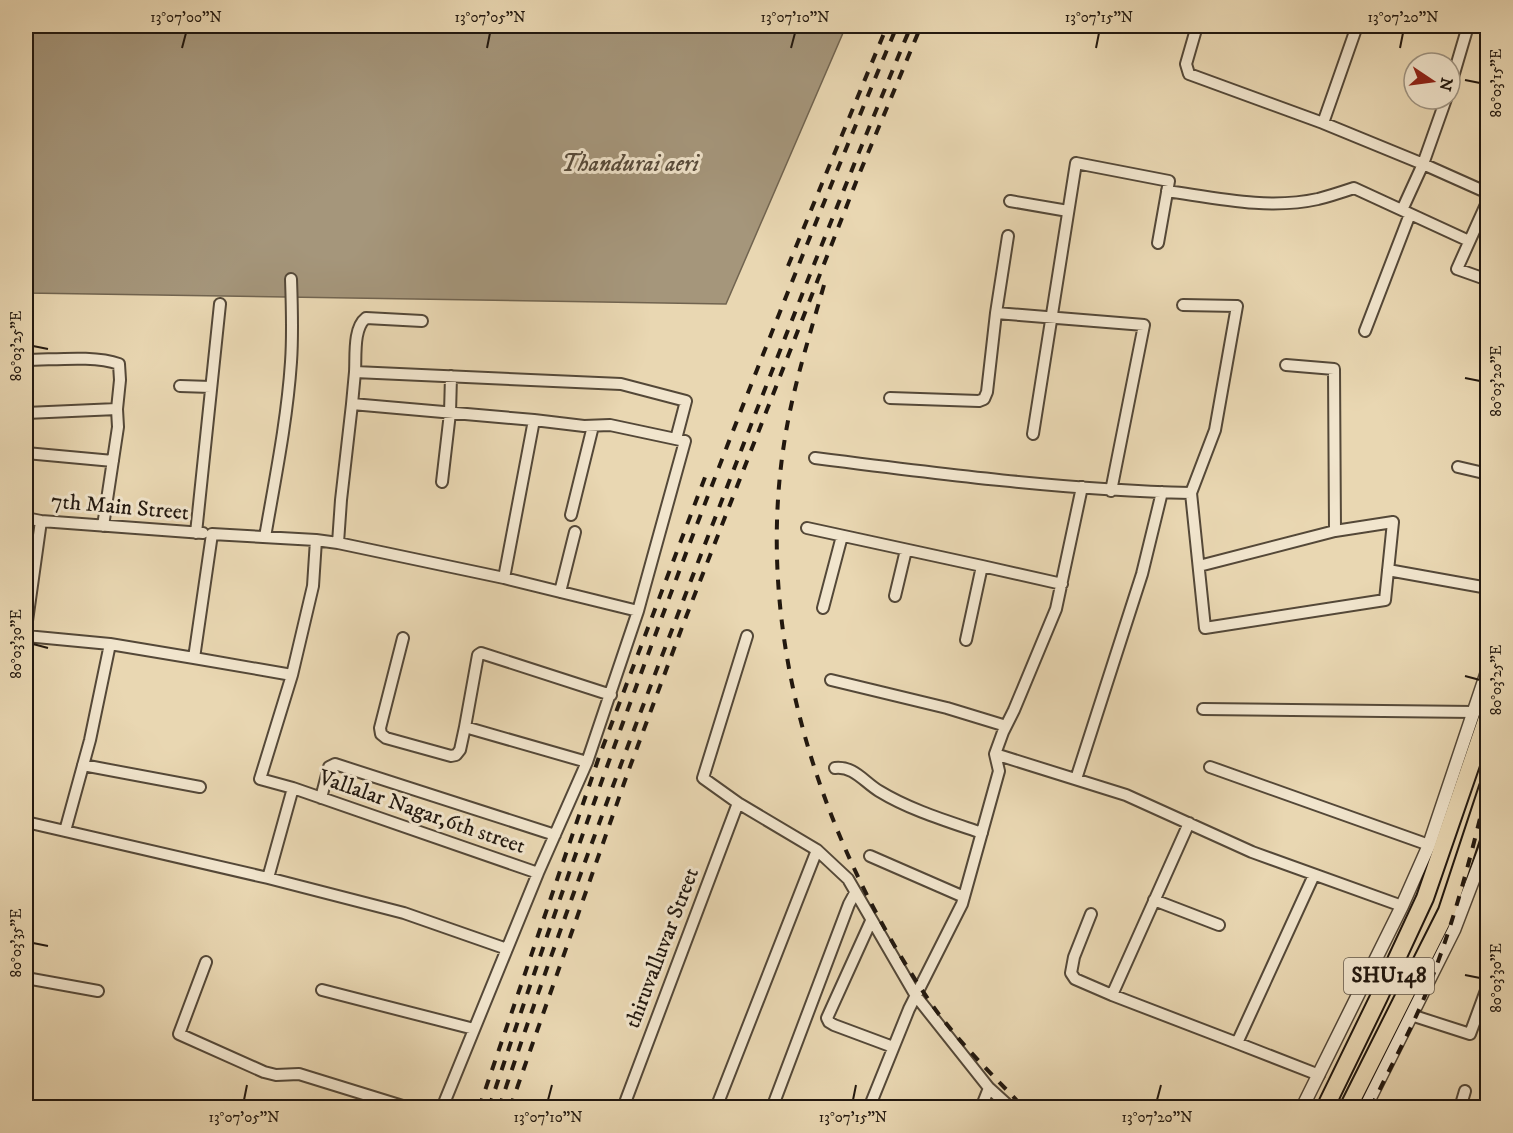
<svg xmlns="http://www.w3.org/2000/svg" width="1513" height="1133" font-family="'IM FELL DW Pica',serif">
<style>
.water{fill:#a5967b;stroke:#716450;stroke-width:1.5}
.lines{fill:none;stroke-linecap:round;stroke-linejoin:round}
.minor-casing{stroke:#544838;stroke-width:14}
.tertiary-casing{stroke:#544838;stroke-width:15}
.trunk-casing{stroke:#22180f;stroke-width:20}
.minor{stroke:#f1e5cd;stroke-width:10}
.tertiary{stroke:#f1e5cd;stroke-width:12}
.trunk{stroke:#e9d7b2;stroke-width:16}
.rail{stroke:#22180f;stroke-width:4;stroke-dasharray:10 10;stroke-linecap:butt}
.ticks{fill:none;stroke:#22180f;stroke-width:2}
.labels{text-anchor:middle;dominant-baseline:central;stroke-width:6;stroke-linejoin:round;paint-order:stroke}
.shield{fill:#f1e5cd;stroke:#605648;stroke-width:1.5}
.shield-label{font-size:21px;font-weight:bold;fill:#22180f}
.street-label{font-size:22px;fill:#22180f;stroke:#f1e5cd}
.water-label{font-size:24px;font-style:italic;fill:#564a3a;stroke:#f1e5cd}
.neatline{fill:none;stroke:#22180f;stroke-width:2}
.ticks-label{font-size:15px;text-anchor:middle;fill:#22180f}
</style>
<rect width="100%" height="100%" fill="#e9d7b2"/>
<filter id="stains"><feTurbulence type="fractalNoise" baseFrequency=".00333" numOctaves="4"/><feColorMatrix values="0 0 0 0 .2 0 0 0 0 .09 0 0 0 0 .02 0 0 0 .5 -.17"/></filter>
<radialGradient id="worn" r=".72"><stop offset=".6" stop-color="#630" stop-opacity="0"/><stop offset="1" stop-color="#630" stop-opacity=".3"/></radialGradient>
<!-- water -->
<path class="water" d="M26 26H846L726 304 26 293Z"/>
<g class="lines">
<!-- minor casing -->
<g class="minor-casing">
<path id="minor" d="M1197 26 1186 64 1189 74 1323 123 1357 26
M1450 87 1468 26
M1323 123 1423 164 1446 99
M1167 191C1216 198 1268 210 1318 199 1330 196 1342 192 1354 188L1469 241
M1488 200 1457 269 1488 280
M1010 201 1068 211
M1402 210 1423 164 1488 193
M996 313 1144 325 1111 491
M1365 331 1410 214
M26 360C53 360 94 355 119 364L120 380 117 409
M355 372C356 356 353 328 366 318L422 321
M180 386 211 387
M890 398 979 401 984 399 987 392 996 313 1008 236
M352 404 355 372 621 384 686 401 676 439
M26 413 117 409 118 427 103 526
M1033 434 1076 163 1169 181 1158 243
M26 453 113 461
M815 458C940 474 1065 490 1191 493L1215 430 1237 306 1183 305
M1458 467 1488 474
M442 482 450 413 451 376
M1191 493 1205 628 1385 600 1393 522 1335 531 1334 369 1286 365
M571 515 593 426
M26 518 41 521 203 533
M807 528 982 566 966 640
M196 533 220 304
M265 537C275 479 287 421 291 362 293 334 292 307 291 279
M338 543 316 540 313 586 292 675 260 779 293 788 268 878 404 913 507 949
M982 566 1062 584
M1199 566 1335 531
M1388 570 1488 588
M504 578 338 543 341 500 352 404 534 420
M560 592 575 532
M895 596 906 550
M823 608 842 536
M26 628 41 521
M26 636 110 644
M403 638 380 728 381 734 386 738 451 756 456 755 460 750 465 727 587 762
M194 658 292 675
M831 680 947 708 1006 726
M1203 709 1474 712
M465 727 478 655 481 653 611 695
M995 754 1126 795 1252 852 1402 906
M83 765 200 787
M1210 767 1429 845
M835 768C854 766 863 781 879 791 910 810 947 821 982 833
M1076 779 1142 574 1162 492
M293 788 538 873
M321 798 329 767 335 764 555 835
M26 822 65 831
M1189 823 1112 995 1237 1043
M817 850 848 879 916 996 989 1088 1011 1108
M870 856 964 897
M1314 875 1237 1043 1319 1075
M268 878 65 831 90 740 110 644 194 658 212 534 316 540
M1154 900 1219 925
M1091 914 1074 957 1071 973 1075 979 1112 995
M871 921 827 1018 829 1022 834 1025 893 1047
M206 962 179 1034 264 1072 276 1075 299 1074 409 1108
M26 978 98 991
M322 990 474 1029
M1411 1015 1470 1034 1488 985
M442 1108 538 873 587 762 638 611 641 600 685 441 610 425 584 426 534 420 504 578 638 611
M623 1108 738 803
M716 1108 817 850 738 803 703 778 747 636
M772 1108 849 904 855 893
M869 1108 909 1009 962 904 999 771 995 754 1003 732 1014 710 1056 609 1082 487
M981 1108 989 1088
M1460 1108 1465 1091"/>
</g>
<!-- tertiary casing -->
<g class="tertiary-casing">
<path id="tertiary" d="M1302 1108 1402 906 1429 845 1488 669
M1365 1108 1454 930 1488 841"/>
</g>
<!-- trunk casing -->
<g class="trunk-casing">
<path id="trunk" d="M1325 1108 1379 997 1425 898 1488 715
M1348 1108 1447 911 1488 787"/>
</g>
<!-- minor -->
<use href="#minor" class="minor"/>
<!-- tertiary -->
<use href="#tertiary" class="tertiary"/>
<!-- trunk -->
<use href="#trunk" class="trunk"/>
<!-- rail -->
<path class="rail" d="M788 266 887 26
M824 285C809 338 792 390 784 444 754 637 820 839 928 999 955 1039 991 1073 1024 1108
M479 1108 599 757 707 472
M489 1108C610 741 748 381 897 26
M499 1108C563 916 634 727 707 539 773 367 840 196 911 26
M510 1108 628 772 684 622 858 177 921 26
M1371 1108C1390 1066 1414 1026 1430 983 1455 919 1472 853 1488 785"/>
</g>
<!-- ticks -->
<path class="ticks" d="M182 48 186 33M487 48 490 33M791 48 795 33M1096 48 1099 33M1400 48 1403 33M1465 80 1480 83M33 346 48 349M1465 378 1480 381M33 644 48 648M1465 676 1480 680M33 943 48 946M1465 975 1480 978M244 1100 247 1085M548 1100 552 1085M853 1100 856 1085M1157 1100 1161 1085"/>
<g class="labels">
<!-- shield labels -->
<rect class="shield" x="1344" y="958" width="90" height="36" rx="4.5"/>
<g class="shield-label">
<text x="1389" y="976">SHU148</text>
</g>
<!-- street labels -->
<g class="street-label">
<text transform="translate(120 507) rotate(5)">7th Main Street</text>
<text transform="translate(422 812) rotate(19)">Vallalar Nagar,6th street</text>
<text transform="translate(662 948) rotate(-69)">thiruvalluvar Street</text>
</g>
<!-- water labels -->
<g class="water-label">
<text x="630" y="164">Thandurai aeri</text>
</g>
</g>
<!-- margin -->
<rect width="1513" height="1133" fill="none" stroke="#e9d7b2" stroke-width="66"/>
<!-- north arrow -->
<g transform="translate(1432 81) rotate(103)"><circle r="28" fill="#f1e5cd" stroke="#9e9381" stroke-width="1.5"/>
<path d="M0-4.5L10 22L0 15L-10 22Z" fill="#8f2418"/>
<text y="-9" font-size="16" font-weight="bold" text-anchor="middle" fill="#22180f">N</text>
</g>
<rect x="33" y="33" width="1447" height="1067" class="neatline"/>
<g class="ticks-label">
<text x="186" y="22">13°07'00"N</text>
<text x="490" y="22">13°07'05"N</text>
<text x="795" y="22">13°07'10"N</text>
<text x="1099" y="22">13°07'15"N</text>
<text x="1403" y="22">13°07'20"N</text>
<text transform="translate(1496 83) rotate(-90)" y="5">80°03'15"E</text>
<text transform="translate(16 346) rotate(-90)" y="5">80°03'25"E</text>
<text transform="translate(1496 381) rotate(-90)" y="5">80°03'20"E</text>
<text transform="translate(16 644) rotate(-90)" y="5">80°03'30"E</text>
<text transform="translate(1496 680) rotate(-90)" y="5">80°03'25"E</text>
<text transform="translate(16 943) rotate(-90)" y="5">80°03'35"E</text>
<text transform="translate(1496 978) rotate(-90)" y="5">80°03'30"E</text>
<text x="244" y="1122">13°07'05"N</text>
<text x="548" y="1122">13°07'10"N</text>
<text x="853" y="1122">13°07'15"N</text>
<text x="1157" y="1122">13°07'20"N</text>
</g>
<rect width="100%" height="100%" filter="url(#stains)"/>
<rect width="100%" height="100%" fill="url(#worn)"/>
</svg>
